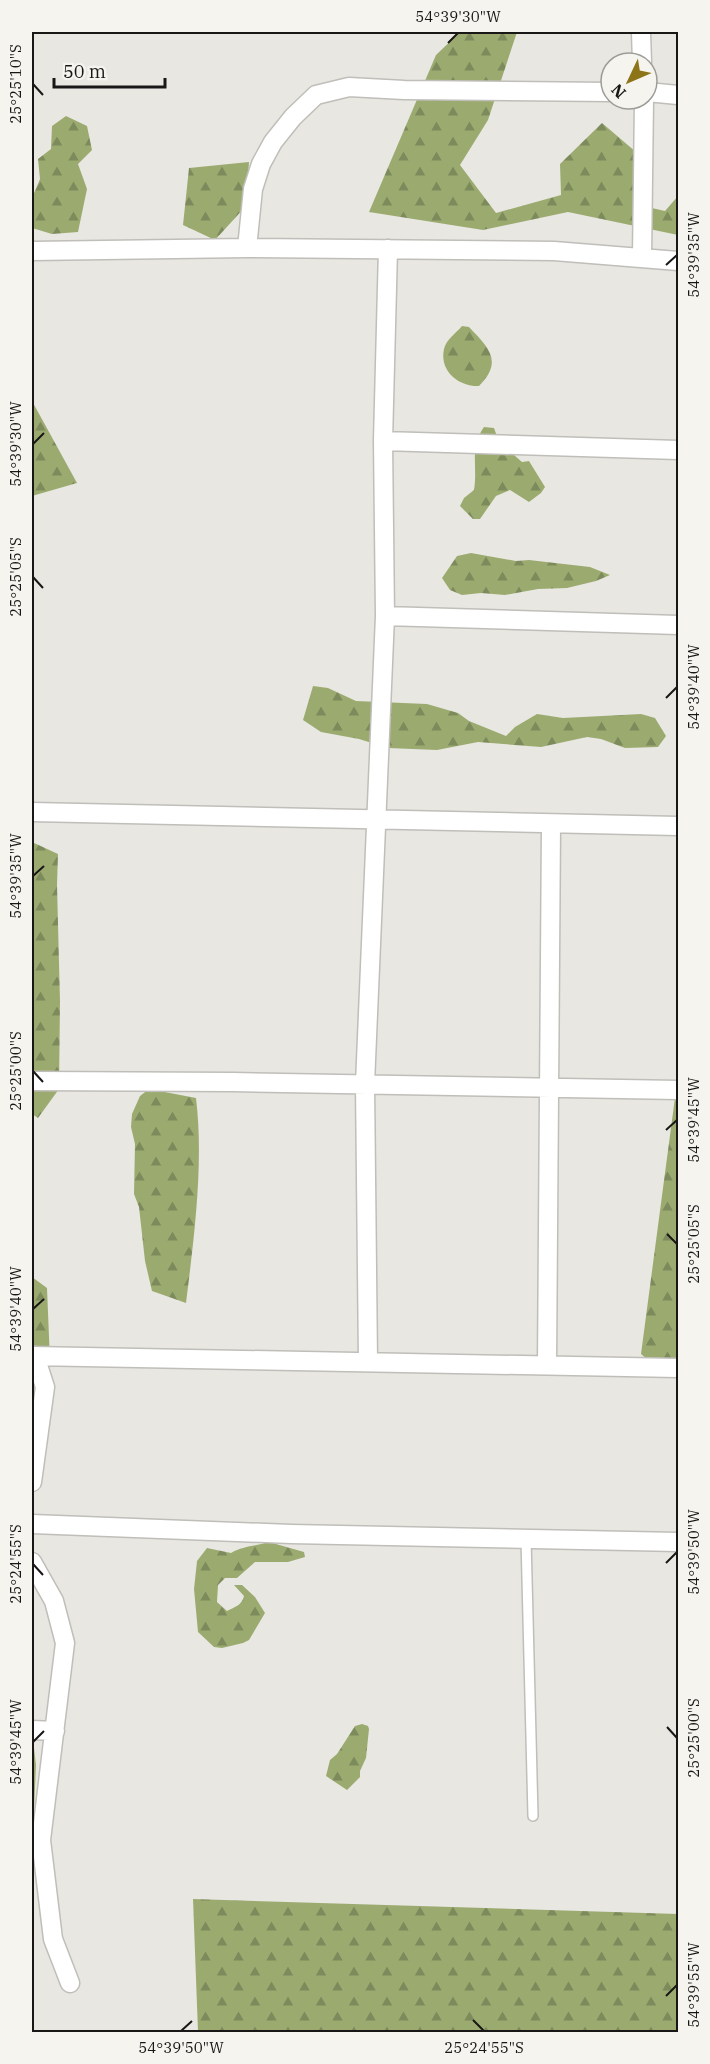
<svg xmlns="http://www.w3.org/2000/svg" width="710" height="2064" font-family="'IBM Plex Serif',serif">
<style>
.forest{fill:url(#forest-firs)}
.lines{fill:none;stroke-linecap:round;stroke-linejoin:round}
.lane-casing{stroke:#c0beb9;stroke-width:12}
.street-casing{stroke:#c0beb9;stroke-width:21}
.lane{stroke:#fff;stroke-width:9}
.street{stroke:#fff;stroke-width:18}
.ticks{fill:none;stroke:#181716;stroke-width:2}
.neatline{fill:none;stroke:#181716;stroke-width:2}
.ticks-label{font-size:15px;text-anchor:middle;fill:#181716}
</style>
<defs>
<pattern id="forest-firs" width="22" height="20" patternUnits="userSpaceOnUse" patternTransform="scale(1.5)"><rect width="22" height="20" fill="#9bab70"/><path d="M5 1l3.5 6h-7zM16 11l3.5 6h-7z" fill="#7d8a5b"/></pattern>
</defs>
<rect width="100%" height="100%" fill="#e9e7e2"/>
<!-- forest -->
<path class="forest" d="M460 32H517L488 120 460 165 496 213 561 195 560 164 602 123 643 158V206L665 211 678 196V235L568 212 483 230 369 212 436 55Z
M66 116 87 126 92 150 78 164 87 189 78 232 52 234 32 228V198L40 179 38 159 51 149 52 126Z
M249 162 246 206 215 240 183 225 189 168Z
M462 326 469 327C488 347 504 361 479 386 459 387 439 371 444 349 446 340 456 333 462 326Z
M32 401 77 483 32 496Z
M484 427 494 428 499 442 522 462 529 461 545 487 541 493 529 502 510 490 496 496 480 519H473L460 506 464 498 474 490C478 466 469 448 484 427Z
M471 553 516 561 529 560 590 567 610 575 596 581 567 588 538 589 505 595 481 593 462 595 450 590 442 578 457 556Z
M313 686 328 688 356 701 427 704 458 713 469 721 506 736 515 727 537 714 563 718 641 714 655 718 666 736 658 747 625 748 601 739 587 737 541 747 478 742 437 750 388 748 359 739 321 732 303 720Z
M32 842 58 854 57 885 60 1001 59 1089 38 1118 32 1114Z
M678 1075V1375H666L641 1354Z
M149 1089 196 1098C204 1163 194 1238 186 1303L152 1291 145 1261 139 1207 134 1194 135 1144 131 1127 132 1114 140 1096Z
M32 1277 47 1288 50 1361 32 1362Z
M269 1542 304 1552 305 1557 288 1562H255L237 1578H225L218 1585 217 1602 227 1611C235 1607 242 1605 244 1596L234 1585H242L255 1597 265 1613 249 1640 243 1643 222 1648 214 1647 198 1632 194 1589 197 1561 207 1548 231 1553C243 1546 255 1546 269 1542Z
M362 1724 368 1726 369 1729 366 1758 360 1771V1777L347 1790 326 1776 330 1760 337 1754 355 1726Z
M32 1731 36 1765 33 1833 32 1838Z
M193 1899 678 1914V2032H198Z"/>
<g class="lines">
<!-- lane casing -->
<g class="lane-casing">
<path id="lane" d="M526 1539 533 1816"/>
</g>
<!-- street casing -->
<g class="street-casing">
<path id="street" d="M641 32 642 63
M647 92 678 95
M247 248 253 189 261 164 273 142 293 117 316 95 349 87 404 90 611 92
M32 251 247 248 554 251 678 261
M642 258 644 99
M383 441 678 450
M385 616 678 625
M32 812 678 826
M32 1081 233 1082 678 1090
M32 1356 678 1368
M368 1362 365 1084 385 616 383 441 388 249
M547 1365 551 824
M32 1482 45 1387 35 1356
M32 1524 291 1534 678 1542
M32 1562 54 1601 65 1643 41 1840 53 1939 70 1983
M32 1730 55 1731"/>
</g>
<!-- lane -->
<use href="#lane" class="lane"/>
<!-- street -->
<use href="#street" class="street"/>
</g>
<!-- ticks -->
<path class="ticks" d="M448 43 458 33M33 84 43 95M666 265 677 255M33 444 44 433M33 577 43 588M666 698 677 687M33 876 44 866M33 1071 43 1082M666 1130 677 1120M667 1234 677 1244M33 1309 44 1299M666 1563 677 1552M33 1564 43 1575M667 1727 677 1738M33 1742 44 1731M666 1996 677 1985M473 2020 484 2031M181 2031 192 2021"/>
<!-- border -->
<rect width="710" height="2064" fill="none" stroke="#f6f4ef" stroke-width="66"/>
<!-- north arrow -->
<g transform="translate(629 81) rotate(226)"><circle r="28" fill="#f6f4ef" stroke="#9d9c98" stroke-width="1.5"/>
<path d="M0-4.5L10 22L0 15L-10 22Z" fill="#8d7419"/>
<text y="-9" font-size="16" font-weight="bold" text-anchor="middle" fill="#181716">N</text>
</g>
<!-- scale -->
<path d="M54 78v9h111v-9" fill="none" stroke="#181716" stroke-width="3"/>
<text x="63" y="78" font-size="18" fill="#181716" stroke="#f6f4ef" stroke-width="4.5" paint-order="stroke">50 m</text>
<rect x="33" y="33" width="644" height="1998" class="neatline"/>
<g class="ticks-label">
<text x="458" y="22">54°39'30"W</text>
<text transform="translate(16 84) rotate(-90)" y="5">25°25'10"S</text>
<text transform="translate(694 255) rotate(-90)" y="5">54°39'35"W</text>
<text transform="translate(16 444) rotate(-90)" y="5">54°39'30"W</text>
<text transform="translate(16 577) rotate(-90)" y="5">25°25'05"S</text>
<text transform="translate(694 687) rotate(-90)" y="5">54°39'40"W</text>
<text transform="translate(16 876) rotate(-90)" y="5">54°39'35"W</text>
<text transform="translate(16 1071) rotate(-90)" y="5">25°25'00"S</text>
<text transform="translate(694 1120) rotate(-90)" y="5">54°39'45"W</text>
<text transform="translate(694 1244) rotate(-90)" y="5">25°25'05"S</text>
<text transform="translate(16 1309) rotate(-90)" y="5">54°39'40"W</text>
<text transform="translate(694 1552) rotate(-90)" y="5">54°39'50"W</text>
<text transform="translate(16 1564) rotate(-90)" y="5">25°24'55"S</text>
<text transform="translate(694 1738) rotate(-90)" y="5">25°25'00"S</text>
<text transform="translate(16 1742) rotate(-90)" y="5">54°39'45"W</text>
<text transform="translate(694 1985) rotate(-90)" y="5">54°39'55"W</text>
<text x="181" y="2053">54°39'50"W</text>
<text x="484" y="2053">25°24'55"S</text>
</g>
</svg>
